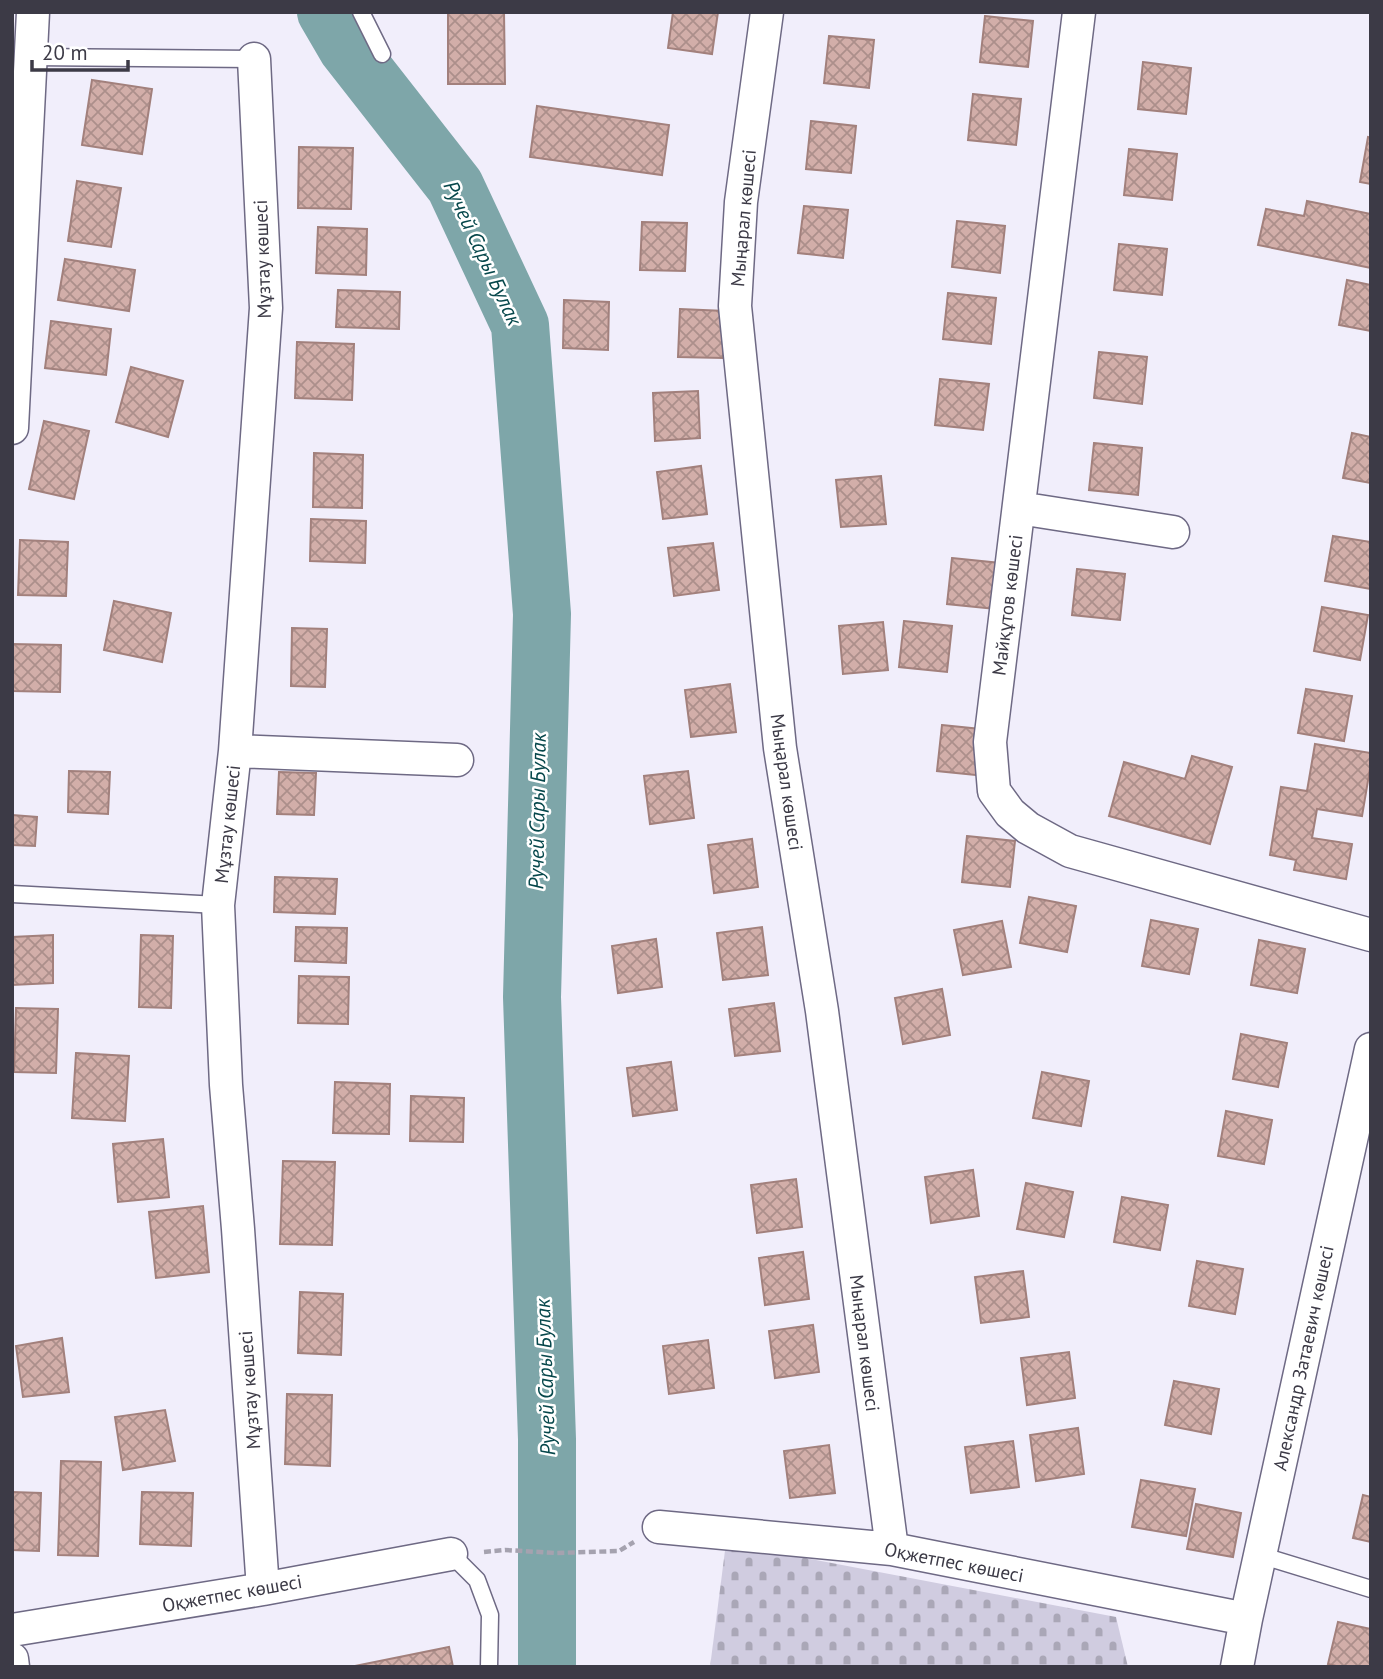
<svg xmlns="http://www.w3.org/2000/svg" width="1383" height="1679" font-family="'PT Sans',sans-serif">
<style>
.cemetery{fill:url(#cemetery-stones)}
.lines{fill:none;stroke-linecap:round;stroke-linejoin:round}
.river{stroke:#7ea6a9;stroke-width:58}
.building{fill:url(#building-cross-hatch);stroke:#a2807c;stroke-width:2}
.service-casing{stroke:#6e6984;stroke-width:19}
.minor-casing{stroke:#6e6984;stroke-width:35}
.path{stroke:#a5a2af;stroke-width:4.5;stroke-dasharray:7 3.5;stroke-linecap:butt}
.service{stroke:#fff;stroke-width:16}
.minor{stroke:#fff;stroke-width:32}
.labels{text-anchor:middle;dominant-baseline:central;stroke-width:5;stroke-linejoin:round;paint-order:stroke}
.street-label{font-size:19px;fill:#3c3a46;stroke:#fff}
.water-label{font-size:21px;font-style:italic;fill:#06474b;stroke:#fff}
</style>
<defs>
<pattern id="cemetery-stones" width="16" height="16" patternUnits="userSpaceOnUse" patternTransform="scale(1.75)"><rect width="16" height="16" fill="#d0cce0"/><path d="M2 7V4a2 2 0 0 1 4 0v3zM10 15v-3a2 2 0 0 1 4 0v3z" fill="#aaa7b7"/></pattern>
<pattern id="building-cross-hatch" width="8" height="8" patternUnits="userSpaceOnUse" patternTransform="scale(1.75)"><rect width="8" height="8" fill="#d2aea9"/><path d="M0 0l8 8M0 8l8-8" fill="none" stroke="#ac8f8b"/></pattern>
</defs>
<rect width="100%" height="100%" fill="#f1eefb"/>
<!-- cemetery -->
<path class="cemetery" d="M726 1543 1116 1617 1128 1667H710Z"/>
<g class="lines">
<!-- river -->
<path class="river" d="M326 12 347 48 455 186 520 325 542 614 532 997 547 1439V1667"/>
</g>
<!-- building -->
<path class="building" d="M448 12H504L505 84H448Z
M673 12H718L712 54 668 48Z
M985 16 1033 21 1028 67 980 62Z
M829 36 874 40 869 88 824 83Z
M1143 62 1191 68 1186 114 1138 109Z
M92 80 152 89 142 154 82 145Z
M973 94 1021 99 1016 145 968 140Z
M537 106 669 125 662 175 530 157Z
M811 121 856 126 851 173 806 169Z
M1368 137 1371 138V184L1360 182Z
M299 147 353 148 351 209 298 208Z
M1129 149 1177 154 1172 200 1124 195Z
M77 181 121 188 111 247 68 241Z
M1307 201 1371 214V268L1258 245 1266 209 1304 216Z
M804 206 848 210 843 258 798 253Z
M957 221 1005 226 1000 273 952 267Z
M642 222 687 223 685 271 640 270Z
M318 227 367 229 366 275 316 273Z
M1119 244 1167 249 1162 295 1114 290Z
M65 259 135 270 129 311 58 300Z
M1347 280 1371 285V331L1339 325Z
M338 290 400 292 399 329 336 327Z
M948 293 996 298 991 344 943 339Z
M564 300 609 302 608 350 563 348Z
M680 309 725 311 723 358 678 357Z
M51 321 111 329 106 375 45 368Z
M297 342 354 344 352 400 295 398Z
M1099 352 1147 357 1142 404 1094 398Z
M131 367 183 381 168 437 116 422Z
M940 379 989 384 983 430 935 425Z
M698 391 700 438 655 441 653 393Z
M44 421 89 431 74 499 29 489Z
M1352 433 1371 437V483L1343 478Z
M1094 443 1142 448 1138 495 1089 490Z
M314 453 363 455 362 508 313 507Z
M701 466 707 514 663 519 657 472Z
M881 476 886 524 841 527 836 480Z
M311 519 366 521 365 563 310 561Z
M1333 536 1371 542V589L1325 581Z
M20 540 68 542 66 596 18 595Z
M713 543 719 590 674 596 668 548Z
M952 558 1000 563 995 609 947 604Z
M1077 569 1125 574 1120 620 1072 615Z
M114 601 171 613 162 662 104 650Z
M1322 607 1368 615 1360 660 1314 651Z
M904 621 952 626 947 672 899 667Z
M883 622 888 670 843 674 839 626Z
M292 628 327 629 325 687 291 686Z
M12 644 61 645 60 692 12 691Z
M730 684 736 732 691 737 685 690Z
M1306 689 1352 696 1344 741 1298 733Z
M942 725 990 730 985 776 937 771Z
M1315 744 1371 753V763L1362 816 1317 809 1312 838 1352 844 1346 879 1294 870 1296 860 1270 855 1281 787 1307 791Z
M1192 756 1232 767 1210 844 1109 816 1124 762 1185 779Z
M69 771 110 772 108 814 68 812Z
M688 771 694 818 650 824 644 776Z
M279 772 316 773 314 815 277 814Z
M12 815 37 817 35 846 12 845Z
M967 836 1015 841 1010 887 962 882Z
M752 839 758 887 714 893 708 845Z
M275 877 337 879 335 914 274 912Z
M1029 897 1076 906 1067 952 1020 943Z
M1151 920 1198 929 1189 974 1142 966Z
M1002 921 1011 967 963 975 954 930Z
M296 927 347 928 346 963 295 961Z
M762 927 768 975 723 980 717 933Z
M53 935V983L12 985V937Z
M141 935 173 936 171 1008 139 1007Z
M656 939 662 987 618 993 612 946Z
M1259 940 1305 949 1297 993 1251 985Z
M299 976 349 977 348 1024 298 1023Z
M942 989 950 1035 903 1044 895 998Z
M774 1003 780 1051 735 1056 729 1009Z
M16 1008 58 1009 56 1073 14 1072Z
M1241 1034 1287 1043 1278 1087 1233 1079Z
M76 1053 129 1056 125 1121 72 1118Z
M671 1062 677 1110 633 1116 627 1068Z
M1042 1072 1089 1081 1081 1126 1033 1118Z
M335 1082 390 1084 389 1134 333 1133Z
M411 1096 464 1098 463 1142 410 1141Z
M1226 1111 1272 1120 1264 1164 1218 1156Z
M163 1139 169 1197 118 1202 113 1144Z
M283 1161 335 1162 332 1245 280 1244Z
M973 1170 979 1216 931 1223 925 1177Z
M796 1179 802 1227 757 1233 751 1185Z
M1026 1183 1073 1192 1064 1237 1017 1229Z
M1122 1197 1168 1205 1160 1250 1114 1242Z
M203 1206 209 1272 156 1278 149 1212Z
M803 1252 809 1299 765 1305 759 1258Z
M1197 1261 1243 1269 1235 1314 1189 1306Z
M1023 1271 1029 1317 981 1323 975 1277Z
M300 1292 343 1294 341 1355 298 1353Z
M813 1325 819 1372 775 1378 769 1331Z
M62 1338 69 1392 23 1397 16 1346Z
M708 1340 714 1388 669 1394 663 1346Z
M1069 1352 1075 1398 1027 1405 1021 1358Z
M1174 1381 1219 1389 1211 1434 1165 1425Z
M287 1394 332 1395 330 1466 285 1464Z
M165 1410 175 1461 123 1470 115 1417Z
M1078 1428 1084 1474 1036 1481 1030 1435Z
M1013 1441 1019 1487 971 1493 965 1447Z
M829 1445 835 1493 790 1498 784 1451Z
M61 1461 101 1462 98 1556 58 1555Z
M1141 1480 1195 1489 1186 1536 1132 1527Z
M12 1492 41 1493 39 1551 12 1550Z
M142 1492 193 1493 191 1546 140 1544Z
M1363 1495 1371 1497V1542L1353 1538Z
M1196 1504 1241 1513 1233 1557 1187 1549Z
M1338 1622 1371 1629V1667H1340L1328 1664Z
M449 1647 453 1667H350Z"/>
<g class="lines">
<!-- service casing -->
<g class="service-casing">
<path id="service" d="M361 12 382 54
M31 57 254 59
M12 894 218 905
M451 1554 477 1580 490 1615 489 1667
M1260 1555 1371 1589"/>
</g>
<!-- minor casing -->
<g class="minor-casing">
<path id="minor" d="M767 12 741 202 735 306 780 748 822 1011 892 1549
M1079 12 990 742 994 791 1010 813 1028 828 1070 851 1371 935
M254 59 266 308 235 751 218 905 226 1085 238 1229 263 1589
M12 428 33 12
M1019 508 1173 532
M235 751 457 760
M659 1527 892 1549 1246 1619
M12 1630 263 1589 451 1554
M12 1659 13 1667
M1237 1667 1246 1619 1371 1049"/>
</g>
<!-- path -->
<path class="path" d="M484 1552 505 1550 556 1553 619 1551 634 1542"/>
<!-- service -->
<use href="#service" class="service"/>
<!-- minor -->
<use href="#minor" class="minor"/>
</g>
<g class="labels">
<!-- street labels -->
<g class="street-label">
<text transform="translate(743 218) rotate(-85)">Мыңарал көшесі</text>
<text transform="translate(262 259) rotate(-92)">Мұзтау көшесі</text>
<text transform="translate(1007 605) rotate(-83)">Майқұтов көшесі</text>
<text transform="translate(787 782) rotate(82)">Мыңарал көшесі</text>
<text transform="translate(227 824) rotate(-84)">Мұзтау көшесі</text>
<text transform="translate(865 1343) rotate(83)">Мыңарал көшесі</text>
<text transform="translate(1303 1358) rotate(-78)">Александр Затаевич көшесі</text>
<text transform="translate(249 1390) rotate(-94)">Мұзтау көшесі</text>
<text transform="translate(954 1562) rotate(11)">Оқжетпес көшесі</text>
<text transform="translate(232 1593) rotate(-10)">Оқжетпес көшесі</text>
</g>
<!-- water labels -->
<g class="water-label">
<text transform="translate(483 253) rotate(65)">Ручей Сары Булак</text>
<text transform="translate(537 811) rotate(-89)">Ручей Сары Булак</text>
<text transform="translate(545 1377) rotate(-92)">Ручей Сары Булак</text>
</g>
</g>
<!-- border -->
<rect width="1383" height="1679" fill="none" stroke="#3c3a46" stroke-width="28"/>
<!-- scale -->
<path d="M32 60v10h96v-10" fill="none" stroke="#3c3a46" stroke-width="3.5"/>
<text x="42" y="60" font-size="21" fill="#3c3a46" stroke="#ffffff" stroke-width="5" paint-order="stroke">20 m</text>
</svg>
